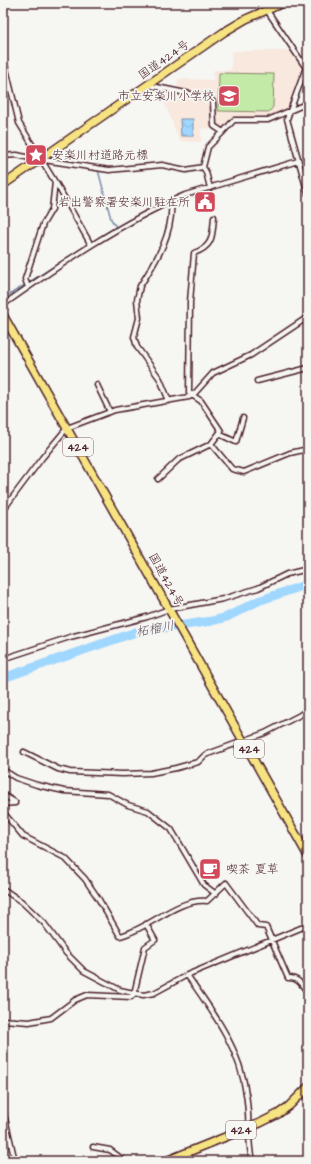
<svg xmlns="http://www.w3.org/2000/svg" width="311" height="1164" font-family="'Architects Daughter','Klee One',sans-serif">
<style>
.built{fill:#f8e8dd}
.park{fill:#c3eba7;stroke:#868569}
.water{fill:url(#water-waves);stroke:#7d8daa}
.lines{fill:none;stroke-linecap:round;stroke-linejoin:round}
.stream{stroke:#7d8daa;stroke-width:1.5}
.river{stroke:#9fd7ff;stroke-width:9}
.minor-casing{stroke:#4a1f2b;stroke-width:7}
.trunk-casing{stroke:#4a1f2b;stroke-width:10}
.minor{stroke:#f6f6f2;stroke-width:4}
.trunk{stroke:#f6e381;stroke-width:7}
.labels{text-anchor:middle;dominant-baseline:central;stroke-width:3.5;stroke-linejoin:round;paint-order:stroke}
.shield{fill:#f6f6f2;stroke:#7e6067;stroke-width:1}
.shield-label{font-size:11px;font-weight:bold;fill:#4a1f2b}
.street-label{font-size:12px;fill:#4a1f2b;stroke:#f6f6f2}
.poi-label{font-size:12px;fill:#4a1f2b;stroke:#f6f6f2;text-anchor:end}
.water-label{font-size:13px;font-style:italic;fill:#5f4d60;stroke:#f6f6f2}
</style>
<defs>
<pattern id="water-waves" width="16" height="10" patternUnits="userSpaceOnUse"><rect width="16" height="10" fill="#9fd7ff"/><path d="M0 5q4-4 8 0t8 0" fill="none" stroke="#8ab8db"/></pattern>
</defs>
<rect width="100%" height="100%" fill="#f6f6f2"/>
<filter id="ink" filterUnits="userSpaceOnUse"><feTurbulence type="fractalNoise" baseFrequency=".025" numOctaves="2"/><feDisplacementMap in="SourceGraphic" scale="8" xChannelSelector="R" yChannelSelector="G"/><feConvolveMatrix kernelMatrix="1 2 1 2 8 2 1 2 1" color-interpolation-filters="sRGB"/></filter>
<g filter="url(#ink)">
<!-- built -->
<path class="built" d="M232 51H291L303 68 289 109 271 118 233 119 221 132 215 128 201 129V142L180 141 164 102 166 86 177 89 178 79 213 80 214 70H231Z"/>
<!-- park -->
<path class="park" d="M219 73 274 74 273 107 269 112 218 111Z"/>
<!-- water -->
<path class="water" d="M180 119H193V136H181Z"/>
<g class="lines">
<!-- stream -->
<path class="stream" d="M9 295 116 227 111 219 98 170"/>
<!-- river -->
<path class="river" d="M3 678 136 632 212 621 227 617 258 601 308 584"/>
<!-- minor casing -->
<g class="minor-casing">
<path id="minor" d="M262 3 306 68
M3 56 19 123 55 182 52 209 43 224 25 279 28 287
M308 62 287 119 308 194
M147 85 210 98 213 102 214 126 223 132 234 120H268L308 103
M3 156 17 155 39 160
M44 160 109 170 162 165 186 170 203 167
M203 167 208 147 223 132
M203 167 206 172 210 188
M56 183 91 245
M214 217C212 236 214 246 194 253L190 302 189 393 201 401 221 431 211 444 232 469 244 472 290 453 308 449
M3 305C61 264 120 223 185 195L298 161
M257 381 308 368
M97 385 110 412
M169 401 160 379 137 347 134 337 139 318 137 300 140 286C157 260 174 232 171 201
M219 434 236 442 243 418
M158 479 178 460 211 444
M3 510 42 458 67 428 115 410 189 397 195 393 213 373 251 355 308 317
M3 659 70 637 147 617 169 609 223 599 258 588 287 574 308 569
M24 752 58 769 70 772 123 774 151 773 176 768 198 762 205 755 265 733 300 715 308 709
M3 770 16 778 37 785 64 791 108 794 128 805 148 811 171 829 204 885 216 894
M3 795 15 802
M3 807V804L15 803
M3 812 23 836 65 858 85 879 98 898 120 936C149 929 177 898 207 901L226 883 258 926 266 927 288 978C298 977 302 985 308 993
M3 889 22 902 44 923 66 953 84 971 120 990 143 995 154 993 187 975 308 925
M187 975C213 1012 240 1048 246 1094 250 1116 247 1139 252 1161
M3 1020 29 1022 51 1018 75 1000 87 995 131 997 134 994 145 947 155 940 146 924
M3 1110 15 1161
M93 1147 110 1150 125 1161"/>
</g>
<!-- trunk casing -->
<g class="trunk-casing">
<path id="trunk" d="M3 185 224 32 246 19 283 3
M3 315 308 856
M166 1161 260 1123 278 1114 289 1106 308 1087"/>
</g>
<!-- minor -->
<use href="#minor" class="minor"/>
<!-- trunk -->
<use href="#trunk" class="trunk"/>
</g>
</g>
<!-- icons -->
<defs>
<g id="school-square" transform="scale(1.15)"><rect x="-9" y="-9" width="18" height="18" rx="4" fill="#d1495b" stroke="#f6f6f2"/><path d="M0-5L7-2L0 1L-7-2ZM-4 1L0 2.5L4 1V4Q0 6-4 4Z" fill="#fff"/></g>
<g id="sight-square" transform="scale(1.15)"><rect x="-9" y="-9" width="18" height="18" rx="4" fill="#d1495b" stroke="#f6f6f2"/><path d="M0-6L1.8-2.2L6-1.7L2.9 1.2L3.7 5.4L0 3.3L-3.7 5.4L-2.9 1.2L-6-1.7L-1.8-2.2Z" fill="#fff"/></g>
<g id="civic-square" transform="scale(1.15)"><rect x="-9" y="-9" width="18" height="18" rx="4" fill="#d1495b" stroke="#f6f6f2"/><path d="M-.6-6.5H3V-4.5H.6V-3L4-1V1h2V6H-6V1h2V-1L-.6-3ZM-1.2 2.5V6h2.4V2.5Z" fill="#fff"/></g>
<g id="cafe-square" transform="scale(1.15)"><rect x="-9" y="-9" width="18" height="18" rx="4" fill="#d1495b" stroke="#f6f6f2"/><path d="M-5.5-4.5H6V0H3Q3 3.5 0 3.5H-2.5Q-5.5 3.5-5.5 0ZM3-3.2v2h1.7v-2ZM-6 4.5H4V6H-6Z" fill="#fff"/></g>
</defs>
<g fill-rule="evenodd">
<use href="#school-square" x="229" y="96"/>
<use href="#sight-square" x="36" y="155"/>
<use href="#civic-square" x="205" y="202"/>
<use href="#cafe-square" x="210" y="869"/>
</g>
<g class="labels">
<!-- shield labels -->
<g class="shield">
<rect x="63" y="438" width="30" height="18" rx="3"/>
<rect x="234" y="740" width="30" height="18" rx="3"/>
<rect x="226" y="1121" width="30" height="18" rx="3"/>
</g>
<g class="shield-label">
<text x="78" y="447">424</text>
<text x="249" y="749">424</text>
<text x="241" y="1130">424</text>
</g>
<!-- street labels -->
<g class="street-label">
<text transform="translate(164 60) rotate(-35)">国道424号</text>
<text transform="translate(166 580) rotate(61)">国道424号</text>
</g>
<!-- poi labels -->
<g class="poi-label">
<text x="214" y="96">市立安楽川小学校</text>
<text x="52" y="155" text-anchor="start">安楽川村道路元標</text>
<text x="190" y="202">岩出警察署安楽川駐在所</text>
<text x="226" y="869" text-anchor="start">喫茶 夏草</text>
</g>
<!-- water labels -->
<g class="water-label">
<text transform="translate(155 629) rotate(-10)">柘榴川</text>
</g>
</g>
<!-- margin -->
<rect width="311" height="1164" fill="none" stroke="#f6f6f2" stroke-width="16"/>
<rect x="8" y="8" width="295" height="1148" fill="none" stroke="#4a1f2b" stroke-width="1.5" filter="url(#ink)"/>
</svg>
